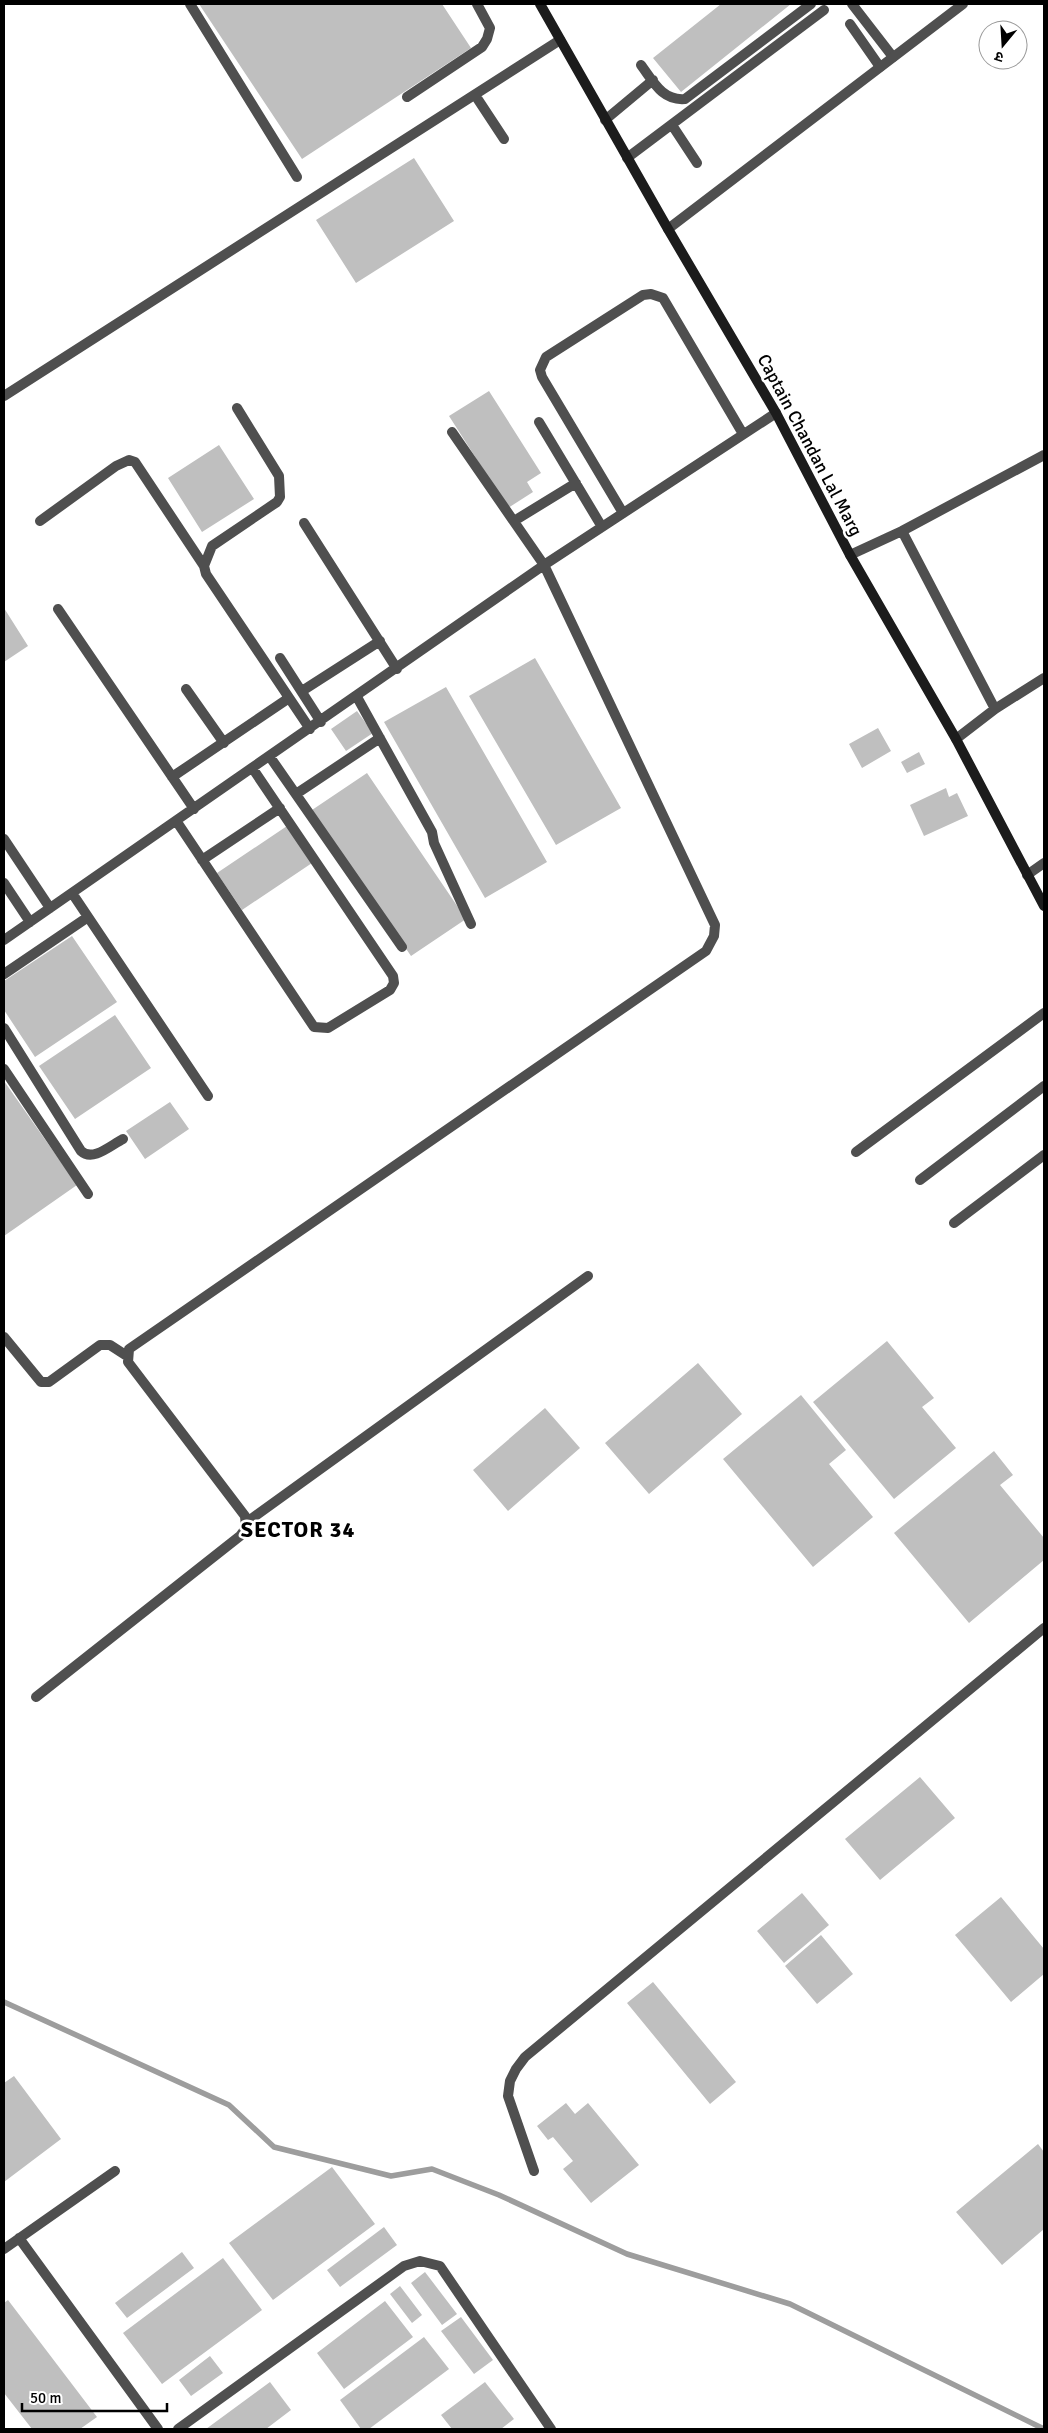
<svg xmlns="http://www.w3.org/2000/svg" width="1048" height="2433" font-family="Signika,'Noto Sans Devanagari',sans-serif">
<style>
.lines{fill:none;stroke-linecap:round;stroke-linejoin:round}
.stream{stroke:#9d9d9d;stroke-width:5.5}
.building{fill:#bfbfbf}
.lane{stroke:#4f4f4f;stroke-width:10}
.street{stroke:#4f4f4f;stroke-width:10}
.secondary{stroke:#1c1c1c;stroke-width:10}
.labels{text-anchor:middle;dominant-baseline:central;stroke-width:5;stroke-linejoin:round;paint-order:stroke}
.street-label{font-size:18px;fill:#000;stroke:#fff}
.district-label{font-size:22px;font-weight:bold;letter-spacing:1px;fill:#000;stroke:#fff}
</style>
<rect width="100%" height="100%" fill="#fff"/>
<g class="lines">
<!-- stream -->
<path class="stream" d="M4 2002 229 2105 274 2147 391 2176 432 2169 499 2195 627 2254 790 2304 1044 2429"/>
</g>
<!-- building -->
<path class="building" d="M199 4H442L471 48 302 159Z
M721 4H791L681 92 653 58Z
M414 158 454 221 356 283 316 220Z
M489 391 541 473 527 482 533 492 508 508 449 416Z
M219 445 254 499 202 532 168 478Z
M4 608 28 646 4 662Z
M535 658 621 808 556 845 469 696Z
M446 687 547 862 485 898 384 722Z
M357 711 373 733 346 751 331 729Z
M878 728 891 751 862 768 849 744Z
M919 752 925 764 907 773 901 762Z
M367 773 466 919 411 956 312 810Z
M946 788 949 797 957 793 968 816 924 836 910 805Z
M287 826 312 863 242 910 217 873Z
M72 936 117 1002 35 1057 4 1010V981Z
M115 1015 151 1068 75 1119 39 1066Z
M4 1081 77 1185 4 1236Z
M170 1102 189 1129 145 1159 126 1131Z
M887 1341 934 1398 922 1407 956 1448 894 1499 813 1402Z
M698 1363 742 1414 649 1494 605 1443Z
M801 1395 846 1450 829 1464 873 1517 813 1567 723 1459Z
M545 1408 580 1448 508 1511 473 1470Z
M994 1451 1013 1475 1000 1485 1044 1538V1560L969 1623 894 1533Z
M920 1777 955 1818 880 1880 845 1839Z
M802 1893 829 1925 784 1963 757 1931Z
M1001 1897 1044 1949V1974L1011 2002 955 1935Z
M821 1935 853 1974 817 2004 785 1966Z
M653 1982 736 2082 710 2104 627 2003Z
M14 2076 61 2139 4 2182V2083Z
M566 2103 575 2114 588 2103 639 2165 591 2203 563 2169 573 2161 553 2137 548 2140 537 2126Z
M1038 2144 1044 2152V2229L1002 2265 956 2212Z
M332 2167 375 2224 273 2300 229 2243Z
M384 2227 397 2245 340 2287 327 2270Z
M182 2252 194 2268 127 2318 115 2303Z
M223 2258 262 2310 162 2384 123 2333Z
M425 2272 457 2314 442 2325 411 2283Z
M400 2286 422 2315 412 2323 390 2294Z
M8 2300 97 2417 80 2429H32L4 2393V2303Z
M385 2301 413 2337 344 2389 317 2353Z
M461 2317 493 2360 474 2374 441 2331Z
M424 2337 449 2369 369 2429H361L340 2400Z
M210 2356 223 2373 191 2396 179 2380Z
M270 2382 291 2410 266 2429H206Z
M485 2382 514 2419 501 2429H452L441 2415Z"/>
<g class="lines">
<!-- lane -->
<path class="lane" d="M190 4 297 177
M852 4 893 57
M850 24 880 67
M641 65C653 81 662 101 685 99L811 4
M475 95 504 139
M407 97 482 47 487 39 490 28 477 4
M605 120 653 80
M672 125 697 163
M627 158 824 10
M4 396 560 40
M237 408 279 476 280 497 277 502 212 546 204 566 206 574 310 729
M539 422 602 527
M623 513 542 377 540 370 546 357 643 295 651 294 663 298 743 434
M40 521 116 466 129 460 135 462 204 566
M514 521 576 483
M304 523 397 669
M902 531 995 709
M850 555 902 531 1044 455
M58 609 194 809
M280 658 321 722
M186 689 224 743
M302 691 380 641
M357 697 432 832 434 843 471 924
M956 739 995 709 1044 678
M270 757 402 947
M172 777 289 698
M296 794 380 738
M177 822 314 1027 328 1028 390 990 394 983 393 976 253 769
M4 839 50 908
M202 860 280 808
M4 883 30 922
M72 893 208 1096
M4 940 544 565 776 413
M4 974 88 917
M4 1028 81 1151C93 1162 111 1145 123 1139
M4 1069 88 1194
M954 1223 1044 1155
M4 1337 41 1382H49L100 1345H110L127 1356
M247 1522 588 1276
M36 1697 240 1536 246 1528 245 1516 128 1362 129 1349 706 951 714 936 715 925 544 565 452 432
M534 2171 508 2096 510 2081 516 2069 525 2057 1044 1628
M19 2238 158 2429
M4 2249 115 2171
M178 2429 404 2266 420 2261 440 2266 551 2429"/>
<!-- street -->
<path class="street" d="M668 229 963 4
M1027 875 1044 863
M856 1152 1044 1013
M920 1180 1044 1086"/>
<!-- secondary -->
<path class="secondary" d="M540 4 668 229 776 413 850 555 956 739 1044 906"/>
</g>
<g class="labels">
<!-- street labels -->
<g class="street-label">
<text transform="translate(810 445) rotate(62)">Captain Chandan Lal Marg</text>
</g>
<!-- district labels -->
<g class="district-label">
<text x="298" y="1529">SECTOR 34</text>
</g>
</g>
<!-- border -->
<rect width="1048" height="2433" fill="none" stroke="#000000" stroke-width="10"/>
<!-- north arrow -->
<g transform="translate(1003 45) rotate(198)"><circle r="24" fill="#ffffff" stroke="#999999"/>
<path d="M0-4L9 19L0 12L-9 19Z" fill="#000000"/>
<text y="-8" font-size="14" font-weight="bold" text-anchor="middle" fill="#000000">उ</text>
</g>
<!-- scale -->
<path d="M22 2403v8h145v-8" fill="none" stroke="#000000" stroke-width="2.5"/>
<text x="30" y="2403" font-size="15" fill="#000000" stroke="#ffffff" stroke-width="4" paint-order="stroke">50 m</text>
</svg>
